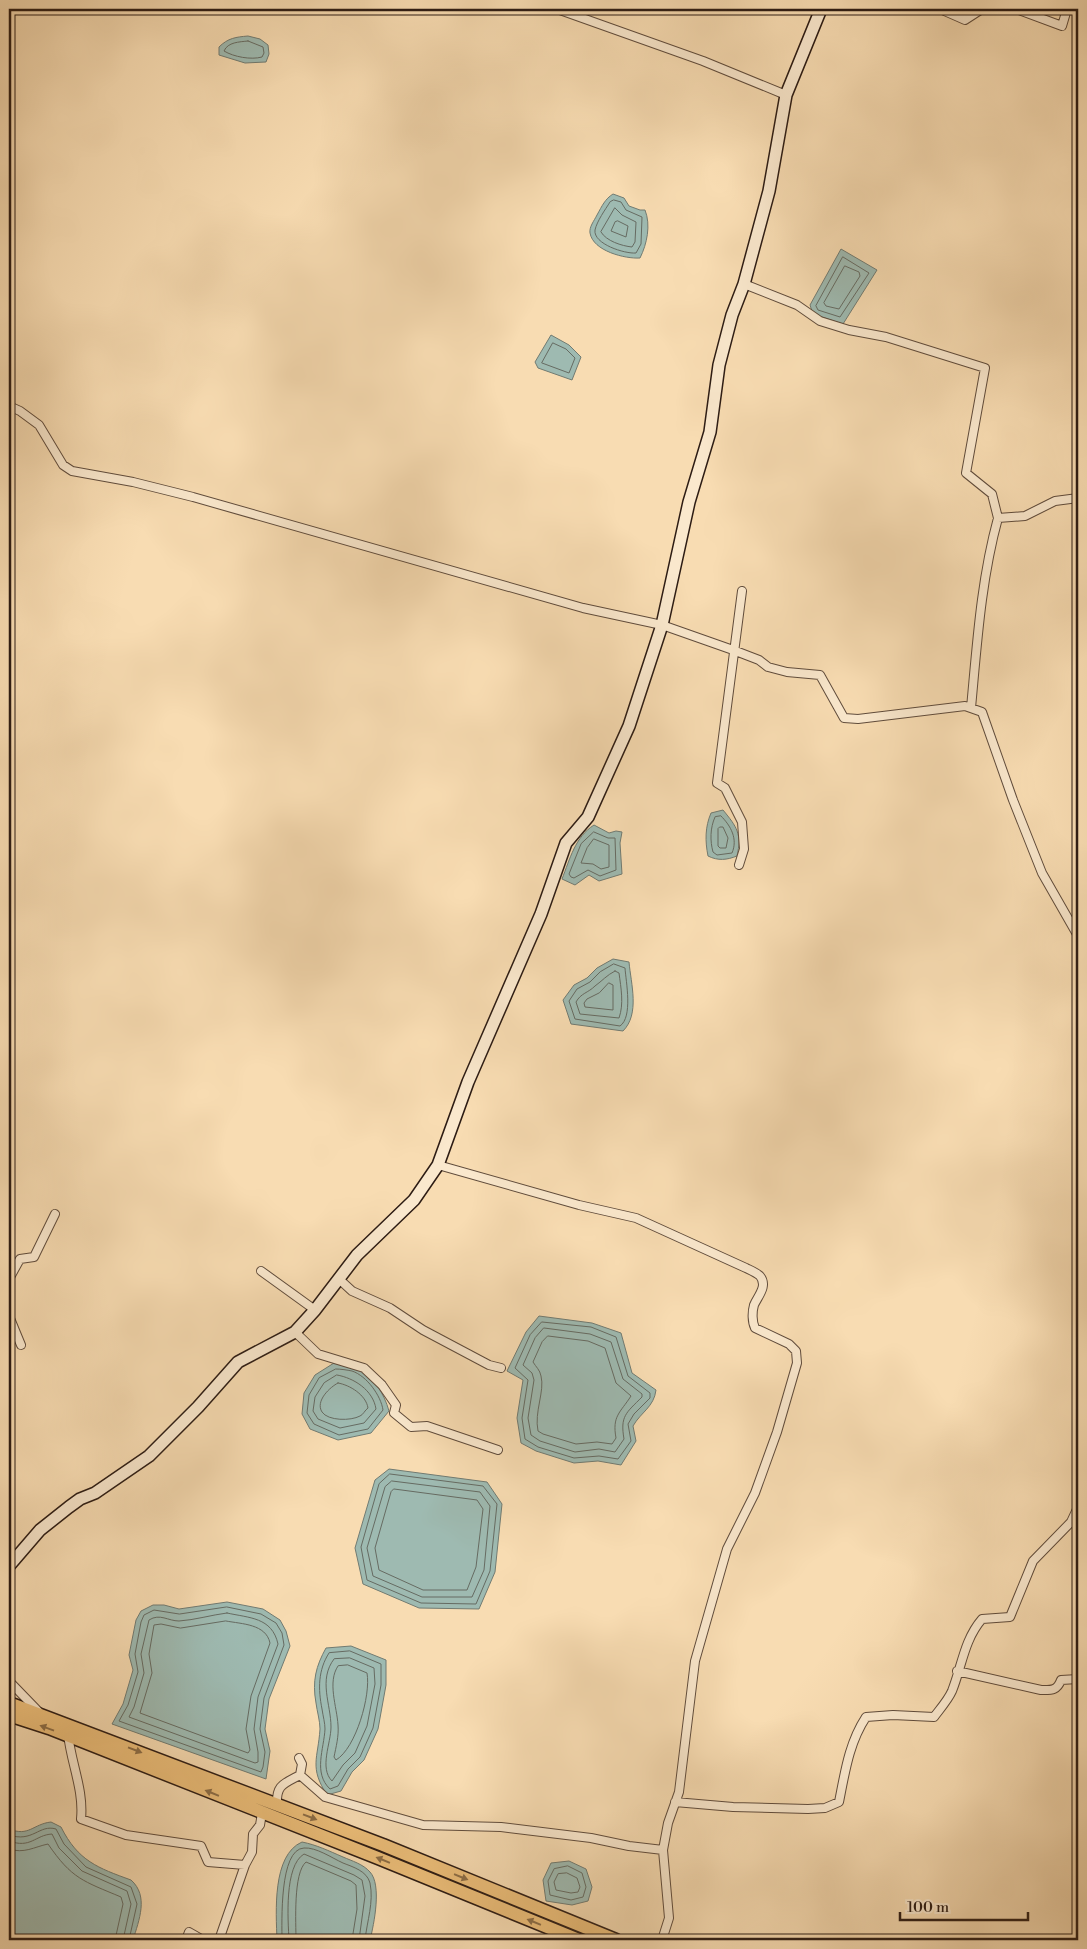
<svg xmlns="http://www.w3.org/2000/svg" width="1087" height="1949" font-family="'Libre Bodoni',serif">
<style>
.water{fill:#9ebab1;stroke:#717b72}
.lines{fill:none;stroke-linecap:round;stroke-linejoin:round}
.shore{stroke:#666b62;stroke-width:1}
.minor-casing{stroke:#604c3c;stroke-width:10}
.secondary-casing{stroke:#2d1c14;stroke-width:14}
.primary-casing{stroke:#2d1c14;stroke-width:15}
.minor{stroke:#fae8cd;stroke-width:8}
.secondary{stroke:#fae8cd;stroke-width:11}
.primary{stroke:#ecbe79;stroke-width:12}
.oneway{fill:#8c6d46}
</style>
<rect width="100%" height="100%" fill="#f8dcb2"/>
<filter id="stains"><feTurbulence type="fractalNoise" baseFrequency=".004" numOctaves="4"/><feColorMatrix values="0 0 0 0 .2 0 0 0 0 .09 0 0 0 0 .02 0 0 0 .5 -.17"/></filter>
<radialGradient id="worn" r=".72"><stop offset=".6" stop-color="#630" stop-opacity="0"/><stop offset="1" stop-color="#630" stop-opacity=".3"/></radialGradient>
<!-- water -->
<path class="water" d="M248 36 260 39 268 45 269 54 266 62 245 63 219 55V47C228 38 236 37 248 36Z
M613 194 624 198 629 206 640 210H645C651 225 647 244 640 258 625 259 593 251 590 233 589 227 594 221 597 215 602 206 605 199 613 194Z
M841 249 877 270 843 324 813 314 810 305Z
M551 335 569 345 581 357 572 380 538 368 535 362Z
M723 810C737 827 742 834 737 856 727 860 718 861 708 856 705 841 705 827 711 813Z
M594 825 609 833 616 831 622 832 620 843 622 874 599 881 589 875 575 885 562 879C570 859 575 837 594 825Z
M613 959 629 962C631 984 640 1014 623 1031L571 1024 563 1000 574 985 587 978 597 968Z
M539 1316 592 1323 621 1333 632 1373 656 1390C654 1407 641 1412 633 1426L636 1441 621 1465 598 1461 574 1463 536 1451 521 1443 517 1418 523 1380 507 1371 526 1332Z
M334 1363C341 1364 351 1365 357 1368 374 1378 384 1393 389 1411L371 1433 338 1440 310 1429 302 1414 304 1393 315 1375Z
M389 1469 487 1482 502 1504 495 1572 479 1609 419 1608 363 1584 355 1548 375 1480Z
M227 1602 263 1609 280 1620 286 1631 290 1646 269 1699 265 1729 270 1751 266 1779 112 1724 123 1704 133 1670 129 1655 136 1620 141 1611 153 1605H164L179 1609Z
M351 1646 386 1660V1685L378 1729 364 1760 352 1772 341 1791 327 1795C309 1767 318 1759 320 1729 320 1721 317 1711 316 1703 312 1681 316 1666 326 1648Z
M51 1822 61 1827C78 1861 98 1868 131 1880 149 1896 139 1920 133 1940H9V1829C29 1837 33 1824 51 1822Z
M302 1842C317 1845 329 1851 343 1857 352 1861 363 1864 370 1872 382 1885 374 1924 370 1940H277C276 1912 272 1855 302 1842Z
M569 1861 586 1869 592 1887 588 1901 572 1905 546 1901 543 1880 551 1863Z"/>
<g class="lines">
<!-- shore -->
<path class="shore" d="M248 41 263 47 264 53 262 57C251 60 234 57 224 51 228 42 239 42 248 41Z
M614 200 621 202 626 210 642 217 641 244 636 253C625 254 593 244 595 230 597 221 605 210 610 202Z
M615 208 622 215 636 222 635 242 632 247C622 246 606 241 601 232Z
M618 221 628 226 626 237 611 231 615 222Z
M843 257 869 273 840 317 818 310 816 306Z
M845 266 859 272 860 276 839 309 826 306 824 303Z
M553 343 566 349 575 358 569 373 542 363Z
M721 816C731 826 738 839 732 853L717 855 713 852C710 841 710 828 715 817Z
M720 827H723L728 838 726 848H720L718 846V829Z
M594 832 608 838H615L616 870 600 876 588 870 574 878 571 877 569 874 581 844Z
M594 839 609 845V867L601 869 593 864 581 863 587 848Z
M614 964 625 968C626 982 633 1017 620 1026L575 1019 569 1001 577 989 590 982 600 972Z
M615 971 619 973C621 988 624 1004 619 1018L580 1014 576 1002C581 993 588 993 595 986 602 981 607 975 615 971Z
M609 983 613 985V1010L585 1007 584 1003 587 999 599 993Z
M542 1322 591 1327 616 1337 628 1376 650 1393V1398L634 1414 628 1424 631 1441 618 1459 599 1456 574 1458 538 1447 525 1439 522 1418 528 1380 515 1368 530 1335Z
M544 1328 590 1334 611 1342 623 1379 642 1394V1397C626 1413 620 1416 624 1439L615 1452 599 1449 575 1452 540 1441 531 1435 528 1418 534 1380 532 1373 523 1365 535 1338Z
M548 1336 588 1341 605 1348 616 1383 631 1396C620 1413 612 1416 616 1438L612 1444 597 1442 576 1444 543 1434 538 1431C534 1412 545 1391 541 1376 540 1370 536 1367 533 1362L542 1342Z
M336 1369C341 1369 347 1370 352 1371 367 1376 381 1396 383 1410L368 1429 339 1435 314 1424 307 1413 309 1395 319 1378Z
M337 1375C354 1378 373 1390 376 1409L364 1423 340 1428 318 1419 313 1411 315 1397 324 1383Z
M338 1383C350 1385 366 1395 368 1408 365 1410 363 1415 360 1416 351 1421 328 1421 322 1412 315 1401 330 1387 338 1383Z
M390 1474 483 1486 497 1504 490 1571 476 1604 421 1603 367 1580 361 1547 379 1484Z
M392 1481 480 1492 490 1506 484 1570 472 1597H422L373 1576 367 1548 385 1487Z
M394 1489 477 1500 483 1509 476 1567 467 1590H423L379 1570 375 1548 391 1492Z
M227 1607 261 1614 276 1623 282 1633 284 1645 264 1698 260 1729 265 1752 263 1767 261 1772 119 1721 128 1705 138 1672 135 1654 141 1622 144 1615 154 1610 179 1614Z
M227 1613C249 1618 272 1617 278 1644L258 1697 254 1729 258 1752V1762L255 1763 129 1717 134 1707 144 1673 141 1654 149 1620C160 1613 168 1621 179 1621 195 1620 211 1615 227 1613Z
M226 1621C242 1624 266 1624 270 1643L251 1696 246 1729 250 1750 248 1753 140 1713 152 1673 149 1654 154 1625 161 1624 180 1628Z
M350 1651 381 1664V1685L373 1728 360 1757 348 1769 338 1786 330 1789C313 1773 324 1749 325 1729 325 1723 323 1716 322 1709 318 1689 318 1670 329 1653Z
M350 1658 374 1668 375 1684 367 1726 355 1753 343 1765 332 1781C319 1768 331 1743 331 1727 331 1704 318 1680 334 1659Z
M348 1665 367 1673C371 1695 356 1748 336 1760L334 1757C336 1747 339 1736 338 1725 337 1707 327 1682 338 1666Z
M9 1835C33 1843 39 1824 56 1829L64 1844 86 1867 131 1887 137 1904 129 1940
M9 1841C31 1849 35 1835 52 1834L59 1848 82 1871 127 1891 131 1904 123 1940
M9 1849C24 1854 34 1847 48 1844 72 1879 83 1881 121 1897L123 1904 115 1940
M568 1866 582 1873 586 1887 583 1897 571 1900 550 1895 548 1881 554 1869Z
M567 1873 577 1878 580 1887 578 1892 571 1893 556 1890 554 1882 558 1874Z
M282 1940C282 1923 279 1849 304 1848 316 1847 332 1858 343 1863 353 1867 367 1871 370 1883 374 1902 367 1921 365 1940
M289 1940C288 1920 284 1866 304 1854L354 1875 362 1880 365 1896 359 1940
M296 1940C296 1923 293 1873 306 1862L351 1881 356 1885 357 1909 352 1940"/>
<!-- minor casing -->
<g class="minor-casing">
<path id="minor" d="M557 9 703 61 786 95
M940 9 965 20 982 9
M1016 9 1062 26 1067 9
M744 284 797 305 820 321 849 330 886 337 985 368 966 473 992 494 998 518
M9 406 20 411 39 425 63 465 72 471 133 482 193 497 583 608 662 625 733 650 759 660 768 667 787 672 820 675 844 718 858 719 965 706 982 712 1013 800 1042 873 1078 936
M971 708C977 644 981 580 998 518L1025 516 1055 501 1078 498
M739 865 744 849 742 822 725 788 717 783 742 591
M438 1165 579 1205 636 1218 746 1268C750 1270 757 1273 760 1276 768 1286 758 1296 754 1305 752 1312 752 1322 755 1328L789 1344 796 1351 797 1363 777 1432 755 1493 727 1549 695 1661 679 1792 668 1823 663 1850 669 1918 662 1940
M261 1271 315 1310
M9 1279 20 1259 34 1257 55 1214
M339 1279 352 1291 390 1308 423 1330 489 1365 501 1368
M9 1316 21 1345
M295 1332 318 1354 364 1368 382 1385 396 1405 394 1413 411 1427 427 1426 498 1450
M957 1671 1041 1690C1051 1690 1057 1691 1061 1680L1078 1679
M9 1681 39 1712
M68 1734C71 1763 84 1790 81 1819L126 1835 201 1846 208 1862 245 1865 252 1852 253 1834 260 1825 262 1813
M299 1758 302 1764 300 1775
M675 1802 733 1807 808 1809 825 1808 839 1802C845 1772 849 1743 866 1717L893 1715 934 1717C940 1709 948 1700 952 1691 962 1666 964 1640 982 1619L1010 1617 1033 1561 1071 1522 1078 1507
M277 1805C276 1785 283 1784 300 1775L325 1797 423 1825 501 1827 591 1838 629 1846 663 1850
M186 1940 189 1932 203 1940
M219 1940 245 1865"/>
</g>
<!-- secondary casing -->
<g class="secondary-casing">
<path id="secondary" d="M9 1566 40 1530 69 1507 80 1499 95 1493 149 1456 198 1407 238 1362 295 1332 315 1310 357 1255 414 1200 438 1165 468 1082 541 914 566 843 588 817 629 726 662 625 689 502 710 432 719 365 732 315 744 284 769 191 786 95 821 9"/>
</g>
<!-- primary casing -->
<g class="primary-casing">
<path id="primary" d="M9 1703 383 1845 616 1940
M9 1715 49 1728 378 1858 579 1940"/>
</g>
<!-- minor -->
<use href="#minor" class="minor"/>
<!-- secondary -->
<use href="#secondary" class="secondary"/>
<!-- primary -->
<use href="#primary" class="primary"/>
</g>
<!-- one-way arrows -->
<defs><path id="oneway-solid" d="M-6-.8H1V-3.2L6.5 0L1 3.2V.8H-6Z" transform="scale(1.25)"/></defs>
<g class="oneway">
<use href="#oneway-solid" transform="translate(47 1728) rotate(-160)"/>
<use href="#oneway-solid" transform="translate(135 1750) rotate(21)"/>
<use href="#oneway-solid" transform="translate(212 1793) rotate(-158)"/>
<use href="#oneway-solid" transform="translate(310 1817) rotate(21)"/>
<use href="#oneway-solid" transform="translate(383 1860) rotate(-158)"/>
<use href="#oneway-solid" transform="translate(461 1877) rotate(22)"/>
<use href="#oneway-solid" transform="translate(534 1922) rotate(-158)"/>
</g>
<!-- margin -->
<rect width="1087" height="1949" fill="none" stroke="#f8dcb2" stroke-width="30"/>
<rect x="10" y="10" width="1067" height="1929" fill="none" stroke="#2d1c14" stroke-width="2.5"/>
<rect x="15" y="15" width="1057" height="1919" fill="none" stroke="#2d1c14"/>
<!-- scale -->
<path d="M900 1912v8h128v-8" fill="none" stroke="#2d1c14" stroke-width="2.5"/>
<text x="907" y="1912" font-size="15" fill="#2d1c14" stroke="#fae8cd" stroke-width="4" paint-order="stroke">100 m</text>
<rect width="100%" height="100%" filter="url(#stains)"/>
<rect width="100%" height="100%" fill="url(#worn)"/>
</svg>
